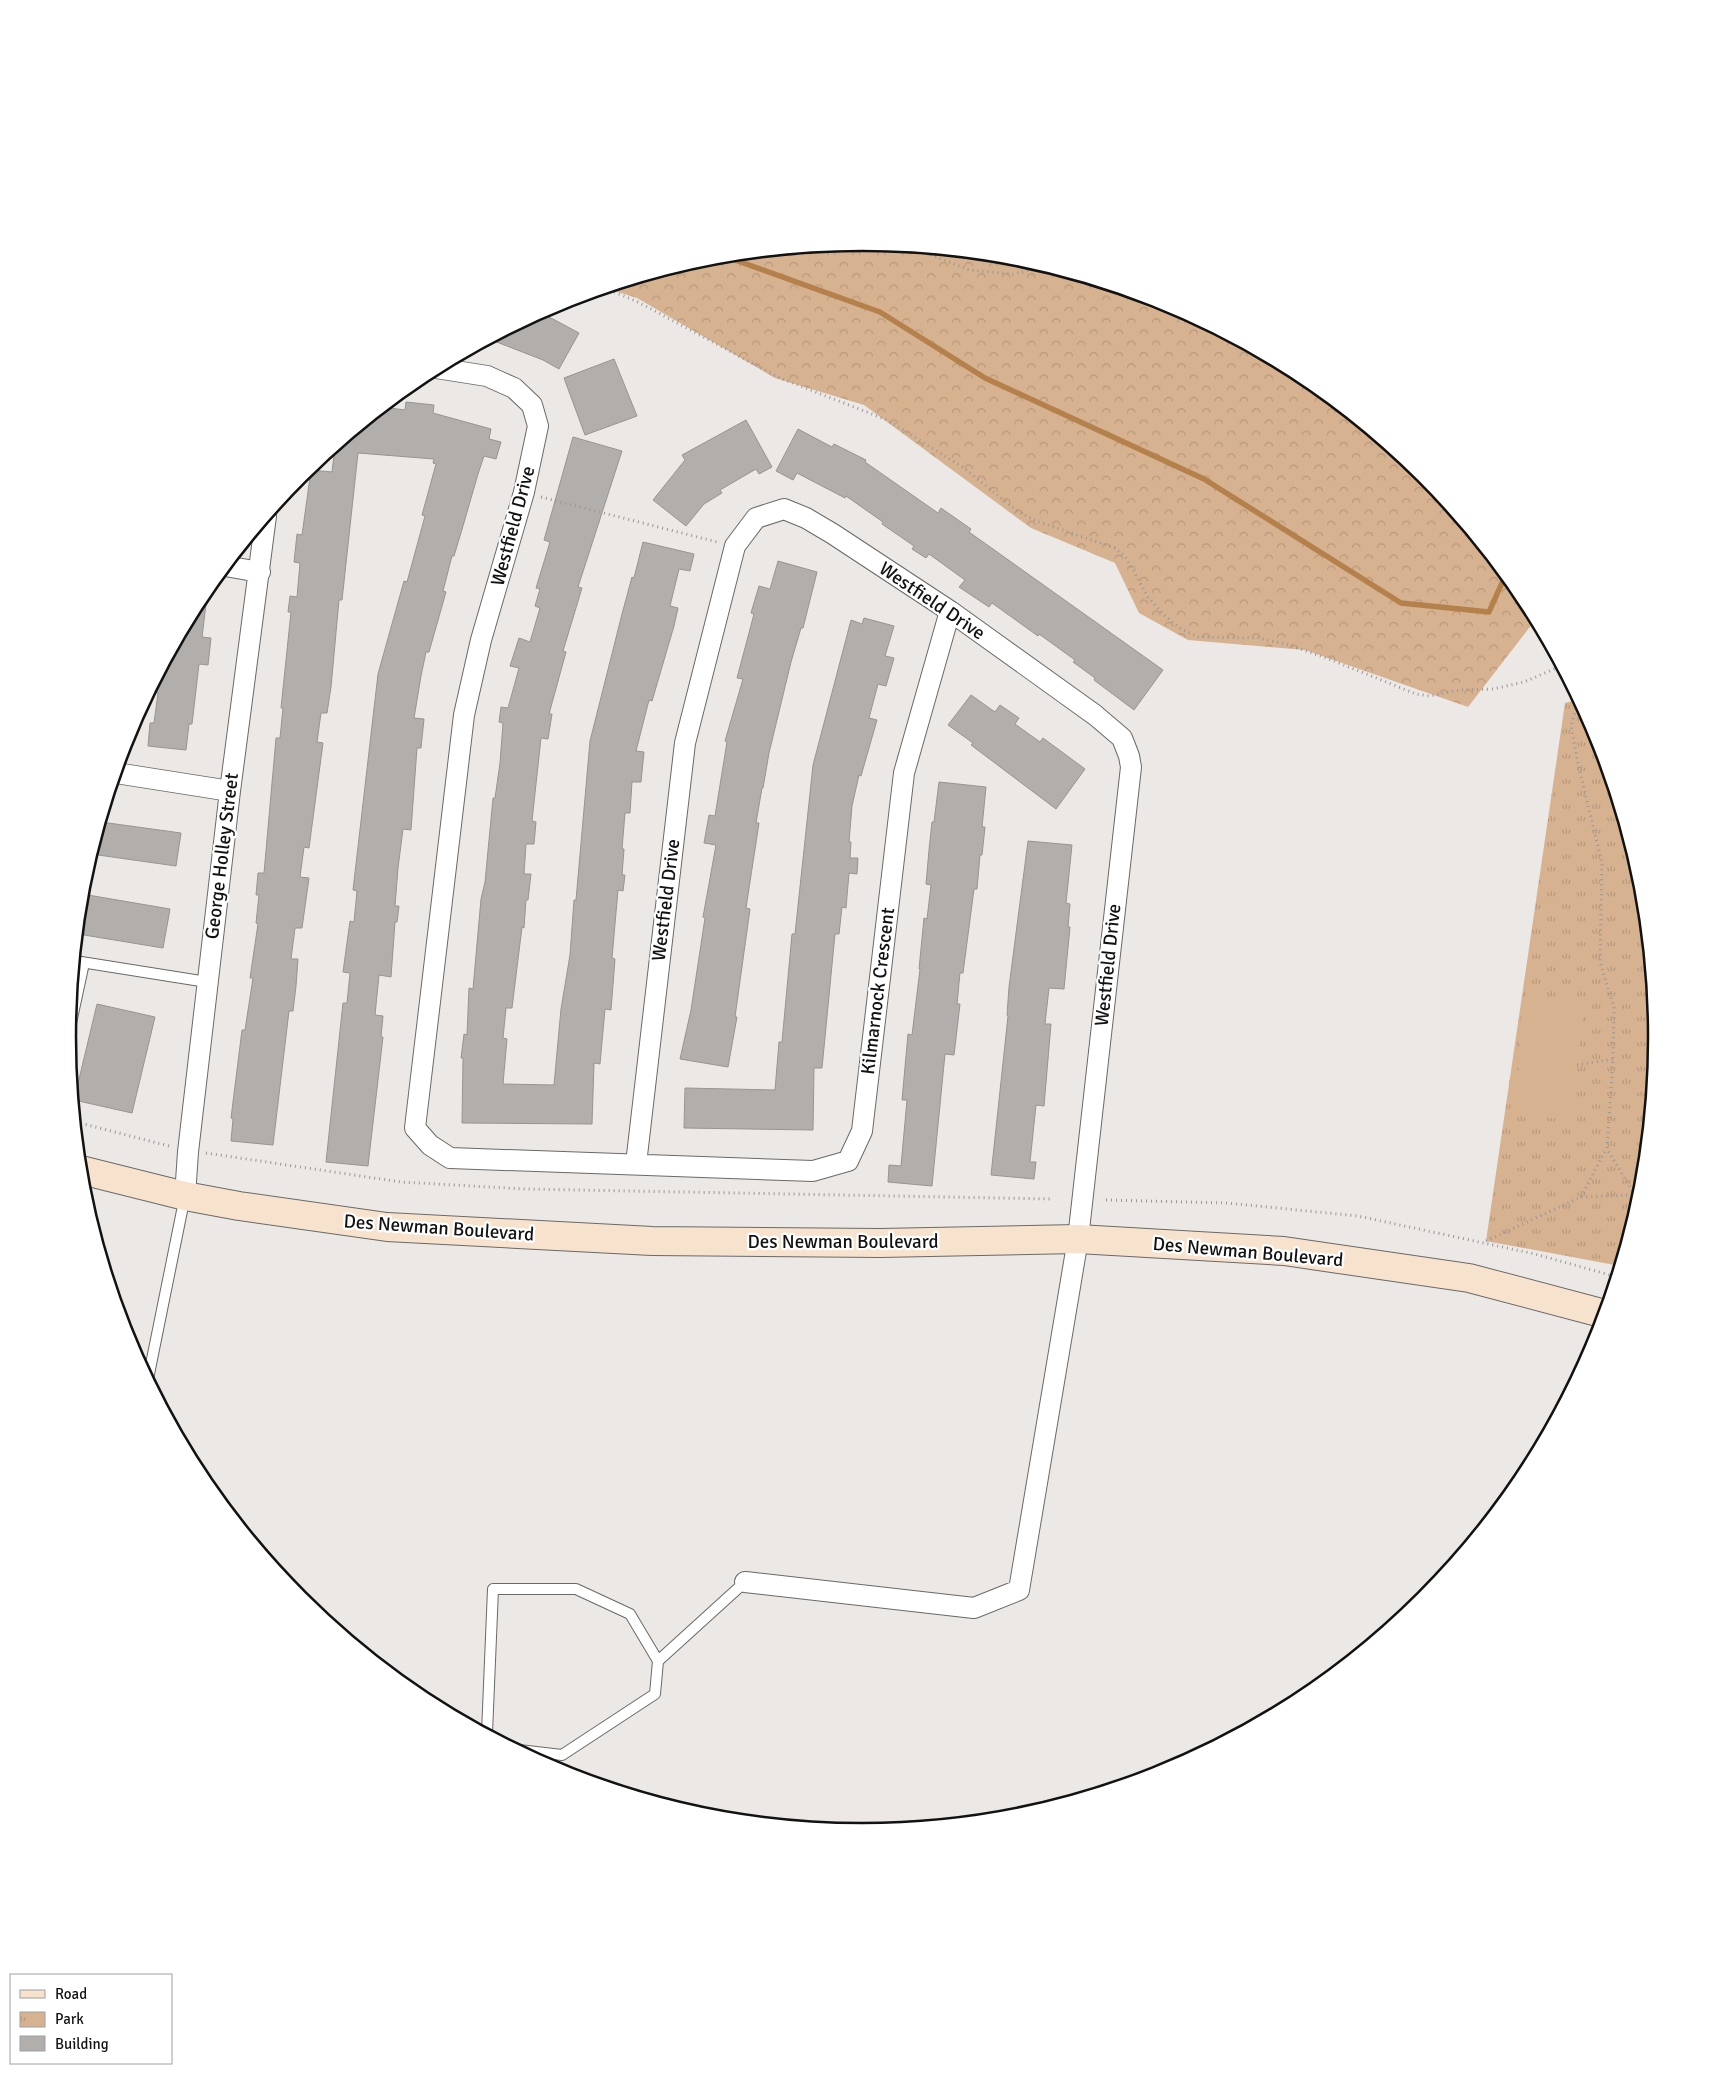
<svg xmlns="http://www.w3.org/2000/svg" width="1725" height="2074" font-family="Signika,sans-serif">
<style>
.forest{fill:url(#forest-crowns)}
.park{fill:url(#park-tufts)}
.pitch{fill:#d7b290}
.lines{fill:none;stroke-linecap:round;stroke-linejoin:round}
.stream{stroke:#b4804c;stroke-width:5.5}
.building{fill:#b1aeac;stroke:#979492}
.lane-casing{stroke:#6b6967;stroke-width:12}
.street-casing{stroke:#6b6967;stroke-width:22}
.secondary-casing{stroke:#6b6967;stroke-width:30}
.path{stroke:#999796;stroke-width:3;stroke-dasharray:1 4;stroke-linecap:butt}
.lane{stroke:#fff;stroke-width:10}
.street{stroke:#fff;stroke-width:20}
.secondary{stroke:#f7e2ce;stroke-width:28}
.labels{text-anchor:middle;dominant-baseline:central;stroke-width:4.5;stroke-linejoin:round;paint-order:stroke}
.street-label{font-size:19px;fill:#131212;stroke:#fff}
.rim{fill:none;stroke:#131212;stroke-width:2.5}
</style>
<defs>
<pattern id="forest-crowns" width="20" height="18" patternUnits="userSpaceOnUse" patternTransform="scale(1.25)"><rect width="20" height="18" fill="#d7b290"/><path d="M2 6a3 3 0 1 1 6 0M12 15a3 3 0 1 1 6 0" fill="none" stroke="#b8987b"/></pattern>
<pattern id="park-tufts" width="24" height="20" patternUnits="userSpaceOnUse" patternTransform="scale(1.25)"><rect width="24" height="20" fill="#d7b290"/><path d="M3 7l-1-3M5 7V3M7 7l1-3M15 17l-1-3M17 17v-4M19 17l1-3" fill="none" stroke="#b8987b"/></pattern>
</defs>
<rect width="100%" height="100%" fill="#ebe8e6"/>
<!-- forest -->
<path class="forest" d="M863 242 1018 257 1167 303 1304 376 1425 475 1524 596 1536 619 1468 707 1305 650 1188 640 1139 613 1115 563 1031 528 864 405 775 378 637 298 605 288 708 257Z"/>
<!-- park -->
<path class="park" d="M1579 699 1597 733 1642 882 1657 1037 1642 1192 1620 1266 1486 1241 1565 703Z"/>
<!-- pitch -->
<path class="pitch" d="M1647 933 1657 1037 1652 1089Z
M1585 1001 1570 1121 1516 1112 1522 1002Z"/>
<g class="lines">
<!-- stream -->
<path class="stream" d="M724 256 880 312 985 378 1204 479 1401 603 1489 612 1506 574"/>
</g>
<!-- building -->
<path class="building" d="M538 313 553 319 579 333 559 369 543 360 489 339Z
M614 359 637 416 585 435 564 378Z
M406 402 434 405 433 413 491 429 489 439 501 442 496 459 484 456 478 474 463 526 454 556H452L443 591 446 592 429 652H426L421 676 414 718 424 719 421 748H417L411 830 403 829 398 868 395 906H399L397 922H395L391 977 379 975 375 1015 383 1016 381 1037H383L368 1166 326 1162 343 1003H347L350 973 343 972 350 921 354 922 357 891 353 890 356 864 378 674 404 581 407 582 425 516 422 515 436 464 433 463 434 459 358 453 342 600H339L331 687 327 713H321L317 742 323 743 309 848 304 847 300 877 309 878 302 928H295L291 959H298L296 986 293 1011H289L273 1145 231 1141 233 1119 231 1118 242 1030H245L253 978H250L258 924 256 923 259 895H256L258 873H264L276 738H280L283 708H281L291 612H288L290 596 297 597 300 563 294 562 297 534 302 535 311 470 332 472 335 446 383 407 405 410Z
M746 420 772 467 759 474 756 469 720 490 722 493 704 504 686 526 653 500 685 460 682 455Z
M798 429 832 447 834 444 866 460 865 462 938 513 941 508 971 529 969 532 1163 670 1134 710 1094 680 1095 678 1073 662 1075 660 1039 634 1038 636 992 603 989 607 959 587 965 580 929 554 926 558 912 549 914 546 882 524 883 522 846 496 845 498 797 473 793 480 776 471Z
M573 437 622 451 578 587 582 588 563 651 566 652 549 714H552L548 739 541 738 532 821 536 822 534 844H526L524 874H531L528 900H526L524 928 522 927 512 1008H506L503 1038 507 1039 503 1084 554 1085 561 1009 570 955 574 900H576L590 741 622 614 632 577 634 578 643 542 694 554 690 571 679 569 670 606 678 608 674 626 652 701 649 700 636 751 644 752 641 782H632L630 813H625L622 849H624L622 875H625L623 891 618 890 612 958 615 959 611 1010 605 1009 600 1064 594 1063 592 1124 462 1123 463 1058H461L464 1034 467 1035 469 988 473 989 481 899 485 882 493 798H495L500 763 503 723 499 722 501 707 508 708 519 668 510 666 519 638 530 642 540 608 535 606 540 589 536 588 550 542 544 540Z
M778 561 817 572 803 628H801L791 662 769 753 763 788H762L756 823H759L746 908 750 909 735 1017H737L728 1067 680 1059 691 1010 705 918 703 917 716 845 704 843 709 815 715 816 727 742 725 741 743 679 737 678 754 614 751 613 759 586 770 589Z
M208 588 202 637 211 638 208 665 199 664 192 724H189L186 750 148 746 150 723H154L158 693 150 692 202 595Z
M864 618 894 626 885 656 894 658 886 686 878 684 869 718 877 720 861 776 859 775 852 806 849 842H851L850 858H858L857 874 849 873 846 908 842 907 839 934H835L822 1068H814L813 1130 684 1128 685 1088 775 1090 779 1042H782L792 934H795L813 765 851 620 862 624Z
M971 695 995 712 1000 705 1019 718 1015 724 1040 742 1043 738 1085 769 1056 809 971 745 973 743 948 725Z
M939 782 986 787 982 827H985L982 855H980L977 889H974L963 973H960L957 1004H960L954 1055 945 1054 932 1186 888 1182 889 1165 901 1166 907 1100H902L908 1034 912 1035 920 969H919L924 918 927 919 931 885 926 884 929 850 932 822H934Z
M101 822 181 833 176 866 91 854Z
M1028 841 1072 845 1066 903 1070 904 1068 927H1070L1064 989 1049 988 1045 1024H1051L1044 1106 1036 1105 1030 1162H1036L1034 1179 991 1175 1008 1016 1007 1015 1009 987Z
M82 894 170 909 163 948 78 934Z
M97 1004 155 1017 132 1113 74 1100Z"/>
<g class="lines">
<!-- lane casing -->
<g class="lane-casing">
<path id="lane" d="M75 961 207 982
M68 1037 84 963
M148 1379 185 1196
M658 1661 745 1582
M487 1733 493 1589H576L630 1614 658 1661 655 1694 562 1755 519 1750"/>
</g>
<!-- street casing -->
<g class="street-casing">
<path id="street" d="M436 368 487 376 514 388 532 405 538 426 524 492 481 640 464 715 415 1128 430 1145 450 1158 813 1171 848 1161 862 1131 904 773 950 611
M225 566 260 572
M116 773 230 791
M636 1164 685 743 735 546 756 518 784 509 806 518 833 534 950 611 1095 715 1122 738 1129 756 1131 767 1078 1239 1019 1590 974 1608 745 1582
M185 1196 188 1152 230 791 266 516"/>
</g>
<!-- secondary casing -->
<g class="secondary-casing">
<path id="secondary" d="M81 1170 185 1196 239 1206 387 1227 652 1241 880 1243 1078 1239 1284 1251 1469 1278 1605 1314"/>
</g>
<!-- path -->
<path class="path" d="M912 247 969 270 1013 274 1048 266
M605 288 638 302 780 378 887 420 964 468 1017 511 1036 521 1115 548 1126 558 1148 597 1164 615 1181 629 1198 637 1258 638 1286 644 1329 659 1416 694 1430 696 1460 690 1493 689 1524 682 1561 666
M541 497 717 542
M1579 699 1571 725 1578 764 1602 863 1600 962 1614 1008 1613 1059 1607 1149 1635 1195
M1577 1065 1613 1059
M76 1122 169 1146
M206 1153 401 1182 525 1189 1053 1199
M1581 1197 1606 1149
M1106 1200 1227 1203 1358 1216 1535 1254 1617 1277
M1486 1241 1581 1197 1635 1195 1641 1197"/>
<!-- lane -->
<use href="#lane" class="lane"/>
<!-- street -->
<use href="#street" class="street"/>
<!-- secondary -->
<use href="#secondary" class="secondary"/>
</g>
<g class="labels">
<!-- street labels -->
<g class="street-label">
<text transform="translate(513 526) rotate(-75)">Westfield Drive</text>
<text transform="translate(932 601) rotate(34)">Westfield Drive</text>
<text transform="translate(222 856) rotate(-83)">George Holley Street</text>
<text transform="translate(666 900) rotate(-83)">Westfield Drive</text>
<text transform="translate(1108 965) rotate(-84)">Westfield Drive</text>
<text transform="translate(878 991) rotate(-83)">Kilmarnock Crescent</text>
<text transform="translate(439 1228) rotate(4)">Des Newman Boulevard</text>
<text x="843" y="1242">Des Newman Boulevard</text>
<text transform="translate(1248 1252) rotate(5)">Des Newman Boulevard</text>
</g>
</g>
<!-- crop -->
<path d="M0 0H1725V2074H0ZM76 1037a786 786 0 1 1 1572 0a786 786 0 1 1-1572 0Z" fill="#fff" fill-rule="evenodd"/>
<path class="rim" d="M76 1037a786 786 0 1 1 1572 0a786 786 0 1 1-1572 0Z"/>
<!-- legend -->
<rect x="10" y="1974" width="162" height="90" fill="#ffffff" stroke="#a1a0a0"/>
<rect x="20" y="1990" width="25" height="8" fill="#f7e2ce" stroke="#a1a0a0"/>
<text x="55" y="1999" font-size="15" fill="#131212">Road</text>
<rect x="20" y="2012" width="25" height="15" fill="url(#park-tufts)" stroke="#a1a0a0"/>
<text x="55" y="2024" font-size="15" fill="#131212">Park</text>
<rect x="20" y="2036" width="25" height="15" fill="#b1aeac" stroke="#a1a0a0"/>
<text x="55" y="2049" font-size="15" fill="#131212">Building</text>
</svg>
